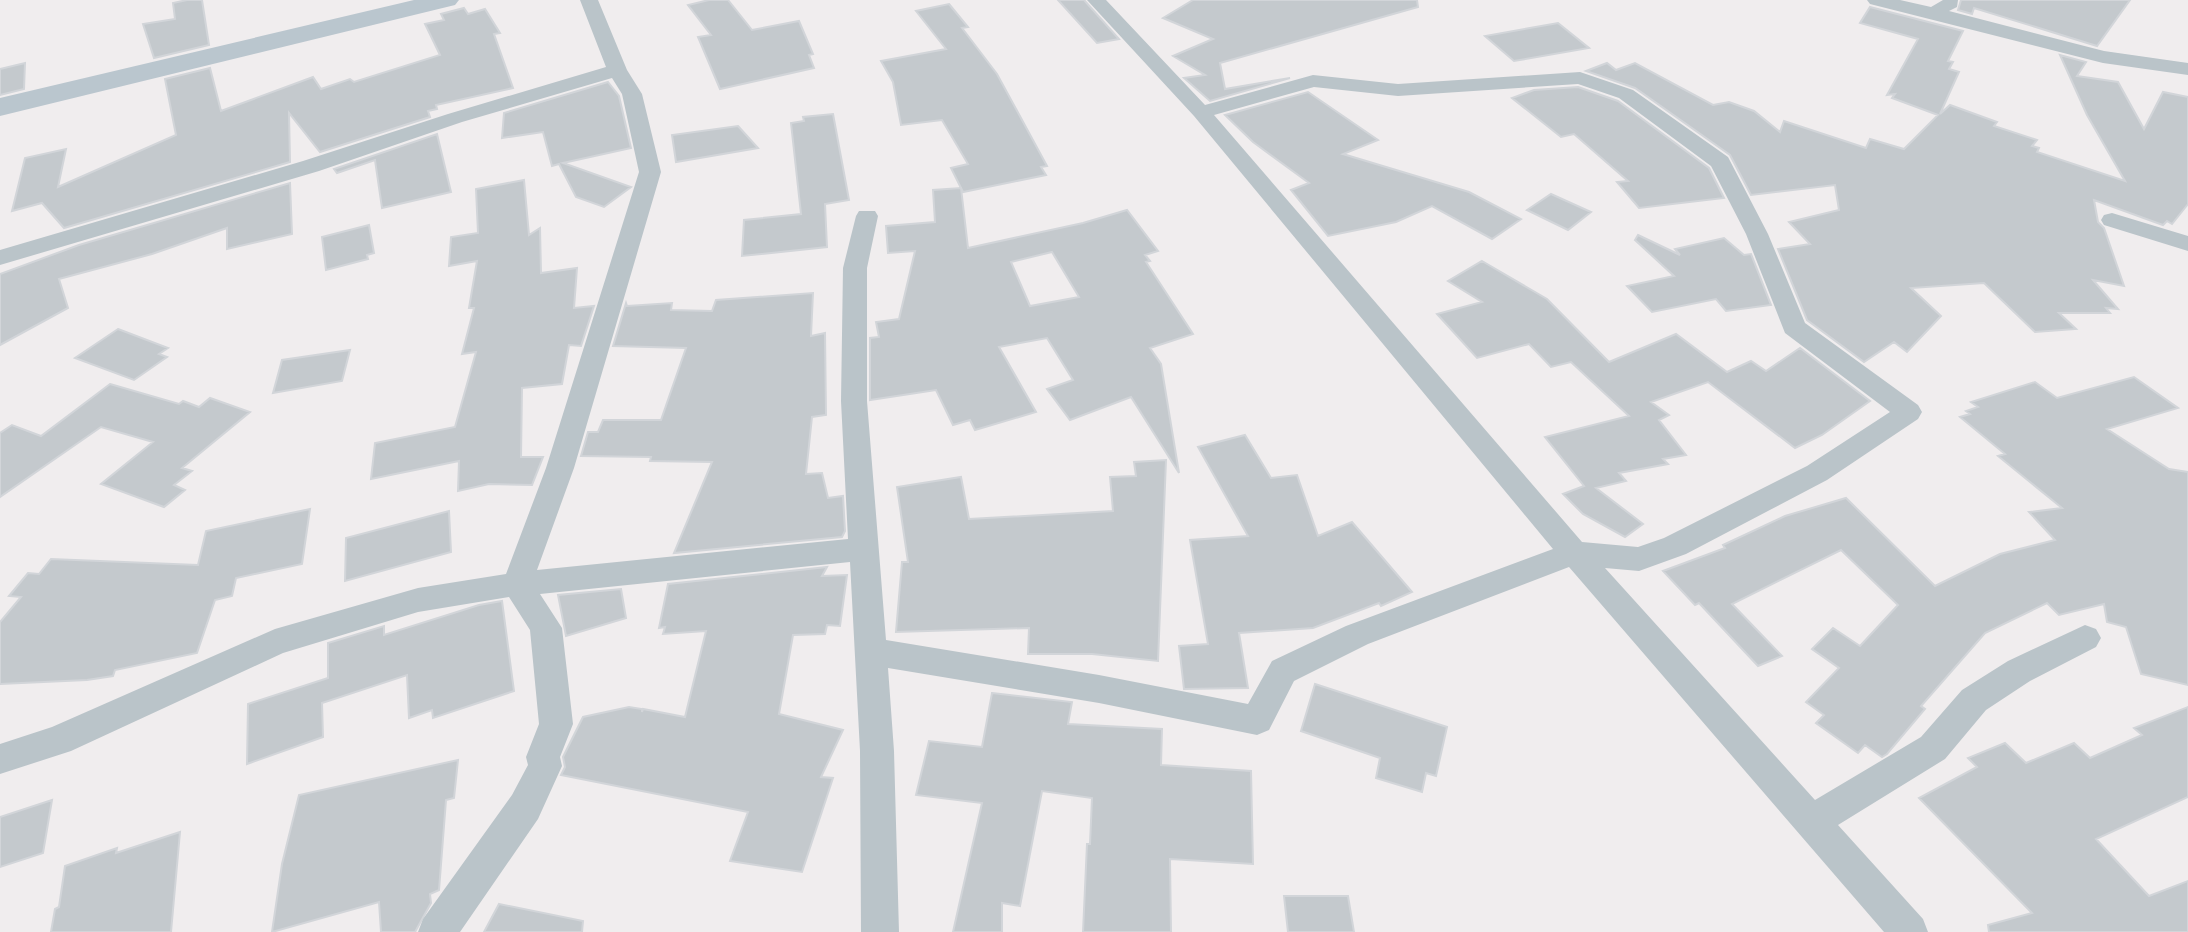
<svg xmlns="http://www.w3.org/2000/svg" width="2188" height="932" font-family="'Golos Text',sans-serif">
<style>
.building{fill:#c4c9cd;stroke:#d2d5d9;stroke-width:2;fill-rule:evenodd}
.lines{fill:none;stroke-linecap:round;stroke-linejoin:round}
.street{fill:#bac4c9;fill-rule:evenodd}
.secondary{fill:#bac6ce;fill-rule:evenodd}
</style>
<rect width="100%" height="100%" fill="#f0edee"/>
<!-- building -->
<path class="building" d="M187 0H202L209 45 154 58 143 24 175 19 173 3Z
M709 0H728L752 30 799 21 813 54 809 55 814 68 720 89 698 37 711 35 688 5Z
M1058 0H1084L1119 39 1097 43Z
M1193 0H1417L1418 7 1220 63 1225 89 1290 78 1210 101 1184 78 1205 75 1173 56 1213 39 1163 18Z
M1961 0H2130L2097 46 1974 8 1972 14 1958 10Z
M949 4 968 27 962 28 997 74 1047 166 1041 167 1046 175 963 192 951 168 968 164 942 120 901 125 893 82 881 61 946 49 916 11Z
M1870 7 1963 31 1948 61 1953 62 1949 69 1959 72 1940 114 1950 105 1997 122 1994 126 2037 140 2032 146 2039 148 2037 152 2125 181 2087 115 2060 55 2086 62 2077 76 2118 82 2144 129 2163 92 2188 97V204L2172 224 2167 221 2163 225 2094 200 2098 222 2104 228 2124 286 2093 280 2118 309 2106 308 2110 313H2059L2076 329 2035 332 1984 283 1911 288 1941 316 1907 352 1894 342 1864 362 1807 320 1778 249 1810 244 1789 222 1839 210 1835 185 1751 195 1730 155 1635 88 1586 71 1607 63 1616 70 1635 63 1713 105 1729 102 1754 111 1780 132 1784 121 1866 148 1870 139 1904 149 1938 115 1892 98 1895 94 1887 95 1918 39 1860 23Z
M464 8 468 14 485 9 500 33 494 34 513 88 436 105 437 109 428 111 430 117 320 152 289 113 290 162 64 228 42 203 12 211 25 158 66 149 58 187 176 135 165 79 210 68 221 111 313 77 321 89 350 79 354 82 440 55 425 24 444 20 441 14Z
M1558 23 1589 48 1514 61 1485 36Z
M25 63 24 89 0 95V69Z
M608 82 619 96 631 148 563 163 631 187 604 207 576 197 559 164 552 166 543 132 502 138 504 113Z
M1578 87 1618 101 1709 168 1724 198 1639 208 1617 182 1628 181 1574 134 1561 137 1512 98 1534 90Z
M1308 92 1378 140 1343 154 1469 192 1521 219 1492 239 1432 206 1396 222 1328 236 1291 190 1309 183 1253 142 1225 115Z
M833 114 849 200 825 204 827 247 742 256 744 220 801 214 791 123 804 121 803 117Z
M738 126 758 148 676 162 672 135Z
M437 134 451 192 382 208 375 160 337 173 334 169Z
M524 180 529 235 540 228 541 273 577 268 574 308 594 306 581 346 569 345 562 384 522 388 521 457H543L532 485 489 484 458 491 459 461 371 479 375 443 455 427 476 352 462 354 474 308H469L477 261 449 266 451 237 478 233 476 189Z
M290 183 292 234 227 249V228L152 254 59 279 68 308 0 345V274L79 245Z
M961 188 968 248 1083 223 1127 210 1158 251 1145 255 1150 261 1146 262 1193 334 1150 348 1161 364 1179 473 1131 397 1070 420 1047 389 1073 380 1047 338 999 347 1036 412 975 430 970 420 953 425 936 390 870 400V338L879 337 876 322 899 319 915 251 888 253 886 226 935 222 933 190ZM1052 252 1079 297 1030 306 1011 262Z
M1551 194 1591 212 1568 230 1527 210Z
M369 225 374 253 367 255 368 259 326 270 322 237Z
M1638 235 1680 255 1675 249 1724 238 1744 255 1751 254 1771 305 1726 311 1716 299 1652 312 1627 286 1674 276 1635 240Z
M1482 261 1547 299 1609 362 1676 334 1727 372 1751 361 1766 371 1800 348 1870 401 1822 435 1795 448 1708 382 1651 402 1669 415 1659 420 1686 455 1663 459 1668 464 1619 473 1626 481 1596 488 1643 524 1625 537 1583 514 1563 494 1584 486 1545 437 1629 416 1571 362 1551 367 1529 344 1477 358 1437 314 1482 302 1448 281Z
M813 293 811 336 825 333 826 415 812 417 806 474 822 473 828 498 843 496 845 531 842 537 674 553 712 462 650 461 651 457 581 456 588 432H598L603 420H661L686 348 613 346 626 303 627 306 672 303 671 310 712 311 716 300Z
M118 329 168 348 159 354 167 357 134 380 75 358Z
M350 350 342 381 273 393 282 360Z
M2134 377 2178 408 2107 429 2169 469 2188 472V685L2141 674 2126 627 2107 622 2104 604 2059 615 2047 603 1985 633 1921 706 1925 709 1887 754 1882 757 1865 745 1858 753 1816 723 1824 715 1806 702 1839 668 1812 649 1833 628 1860 646 1898 605 1841 550 1732 604 1782 656 1758 666 1699 603 1695 605 1663 571 1725 548 1723 545 1785 516 1846 498 1935 586 2000 554 2055 540 2029 512 2062 508 1998 456 2005 454 1960 417 1970 414 1966 411 1978 407 1971 402 2035 382 2057 398Z
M110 384 179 404 183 401 199 407 210 398 250 412 182 468 192 471 174 485 185 490 164 507 101 484 153 442 101 427 0 497V433L12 425 41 436Z
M1245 435 1271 478 1297 475 1318 536 1352 522 1412 592 1381 606 1379 603 1313 628 1239 633 1248 688 1184 689 1179 646 1208 644 1190 540 1248 536 1198 447Z
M1166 460 1158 661 1092 654H1028L1029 628 896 632 902 562H908L897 487 961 477 969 519 1113 511 1110 477 1136 476 1134 462Z
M310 509 302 564 236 578 232 596 215 600 197 653 115 670 113 676 87 680 0 684V622L21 597 9 596 28 573 39 574 51 559 198 565 206 531Z
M449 511 451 552 345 581 346 538Z
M827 567 822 576 847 575 840 626 827 625 825 634 793 635 779 714 843 730 821 777 833 778 802 872 730 861 748 812 561 775 565 767 563 757 583 717 629 707 642 709V712L643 709 685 717 706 631 663 634 665 627 659 628 668 584Z
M621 589 626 618 566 636 558 595Z
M502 601 514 691 433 718 432 710 409 718 407 675 322 703 323 737 247 764 248 704 328 678V643L384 626V635L479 605Z
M1315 684 1447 727 1436 776 1426 773 1422 792 1376 778 1380 758 1301 731Z
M992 693 1072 702 1068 724 1162 729 1161 765 1251 771 1253 864 1170 859 1171 932H1083L1087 844H1090L1092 798 1042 791 1020 906 1002 903V932H953L982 803 916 795 929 741 982 747Z
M2188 707V797L2096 839 2149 896 2188 881V932H1989L1988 925 2032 913 1919 798 1977 767 1968 758 2005 743 2026 763 2074 743 2090 758 2142 735 2134 728Z
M458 760 454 798 446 800 439 890 430 894 431 903 415 932H381L379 902 272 932 282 864 299 795Z
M52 800 43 853 0 867V817Z
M180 832 171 932H51L55 909 59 907 65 866 117 848 116 853Z
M1284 896H1348L1354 932H1288Z
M499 904 583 921 582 932H484Z"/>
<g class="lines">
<!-- street -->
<path class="street" d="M580 0H598L627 70 642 94 661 172 574 468 537 570 848 539 841 401 843 268 856 216 859 211H875L878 216 867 268V401L886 640 1099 675 1248 704 1272 661 1346 626 1553 549 1194 116 1087 0H1106L1205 105 1313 75 1398 84 1580 72 1633 90 1728 157 1768 234 1805 323 1918 405 1922 412 1918 419 1827 480 1686 554 1639 571 1605 568 1815 800 1921 737 1962 690 2008 661 2085 625 2096 629 2101 638 2096 647 2030 681 1986 710 1945 759 1838 825 1923 919 1928 932H1884L1569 567 1368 644 1294 681 1269 730 1257 735 1099 703 888 668 894 751 899 932H861L860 751 850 562 540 594 562 628 573 724 560 757 562 766 538 819 460 932H418L423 919 512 795 528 765 526 757 539 724 530 630 509 597 418 612 283 653 71 751 0 774V744L52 727 275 629 418 588 506 574 546 468 639 172 622 94 612 78 462 122 319 171 0 265V250L303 161 448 114 606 67ZM1578 84 1619 98 1711 166 1746 234 1785 333 1890 412 1807 466 1664 538 1638 547 1582 542 1214 115 1314 87 1398 96Z
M1867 0H1900L1931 7 1943 0H1958L1957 7 1949 11 2104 51 2188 63V75L2103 63 1870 4Z
M2112 213 2188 236V251L2104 225 2101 220 2104 215Z"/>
<!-- secondary -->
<path class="secondary" d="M414 0H459L455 5 0 116V98Z"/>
</g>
</svg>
